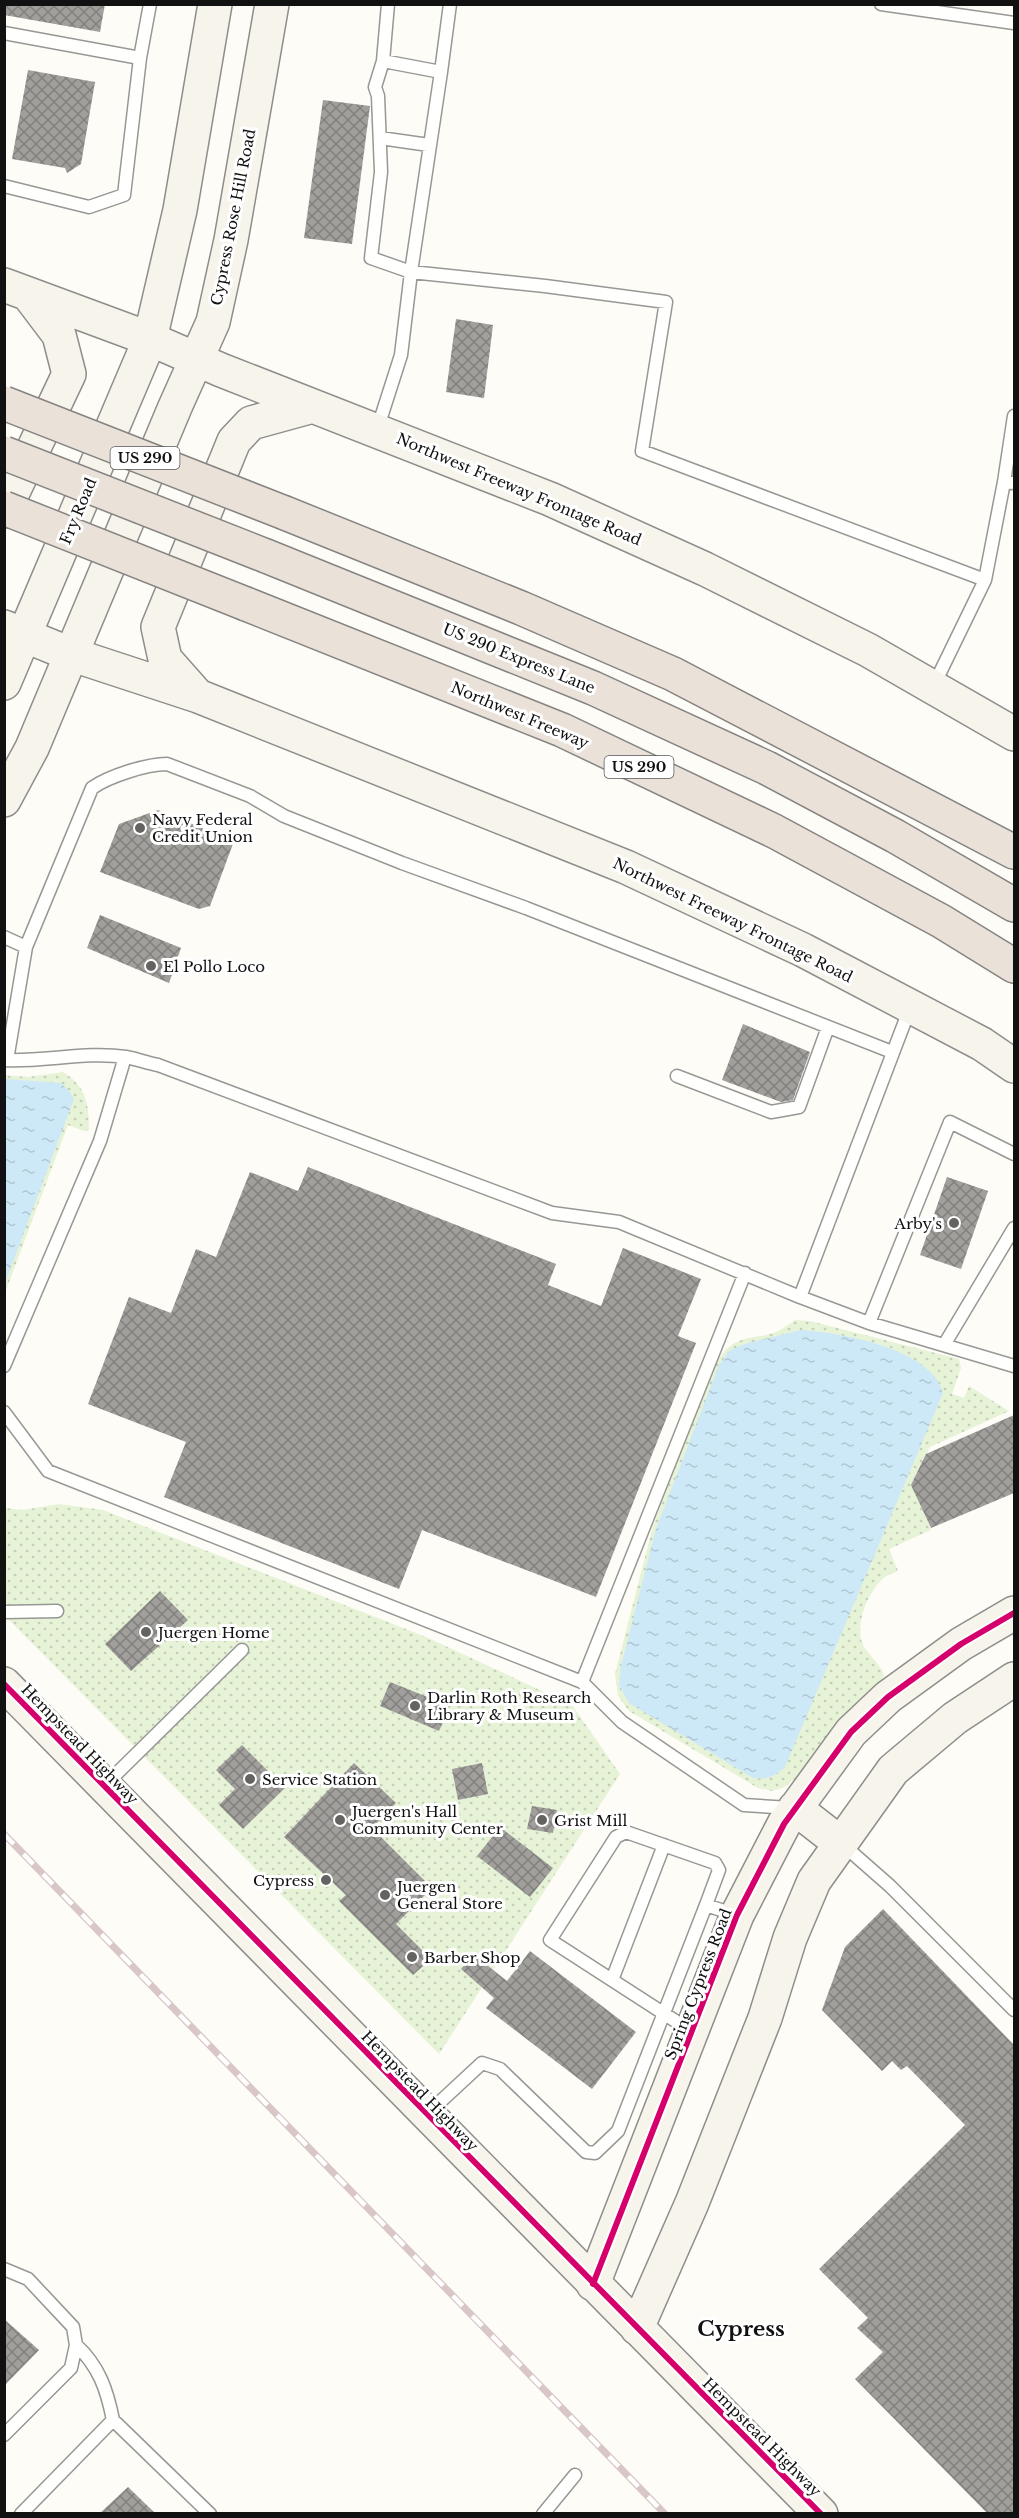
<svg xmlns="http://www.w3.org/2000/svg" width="1019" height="2518" font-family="'Libre Baskerville',serif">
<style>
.green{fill:url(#green-dots)}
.water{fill:url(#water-ripples)}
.building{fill:url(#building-cross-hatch)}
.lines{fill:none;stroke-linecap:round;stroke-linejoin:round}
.lane-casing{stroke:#979795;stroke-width:15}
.secondary-casing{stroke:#8e8d8b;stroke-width:36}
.highway-casing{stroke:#858482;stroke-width:36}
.lane{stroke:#fffffe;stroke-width:12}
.secondary{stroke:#f6f4eb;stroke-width:33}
.highway{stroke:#eae1d8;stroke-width:33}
.rail-casing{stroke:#d9c6c7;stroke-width:7}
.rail{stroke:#fff;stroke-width:4.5;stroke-dasharray:14;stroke-linecap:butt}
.highway-bridge-casing{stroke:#858482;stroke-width:36;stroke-linecap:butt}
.highway-bridge{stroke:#eae1d8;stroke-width:33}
.cycleway-casing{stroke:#fff;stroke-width:10}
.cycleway{stroke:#d6006c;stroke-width:6}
.poi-dot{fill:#646362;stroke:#fff;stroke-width:2}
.labels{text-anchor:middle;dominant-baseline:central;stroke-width:6;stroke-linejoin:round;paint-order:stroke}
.shield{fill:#fff;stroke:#585858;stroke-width:1.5}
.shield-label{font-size:14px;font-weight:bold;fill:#111}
.street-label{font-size:15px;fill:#111;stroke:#fff}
.poi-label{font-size:15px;fill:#111;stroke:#fff;text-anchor:start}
.district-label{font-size:21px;font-weight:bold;fill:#111;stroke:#fff}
</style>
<defs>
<pattern id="green-dots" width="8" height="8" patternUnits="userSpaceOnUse" patternTransform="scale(1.5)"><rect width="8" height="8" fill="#e7f3d7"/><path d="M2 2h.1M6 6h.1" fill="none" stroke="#c5cfb8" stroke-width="1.8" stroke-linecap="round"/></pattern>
<pattern id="water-ripples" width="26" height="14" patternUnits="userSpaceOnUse" patternTransform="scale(1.5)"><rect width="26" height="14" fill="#cde8f7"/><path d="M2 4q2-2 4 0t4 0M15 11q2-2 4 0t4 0" fill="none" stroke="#afc6d3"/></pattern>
<pattern id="building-cross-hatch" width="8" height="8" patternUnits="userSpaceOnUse" patternTransform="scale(1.5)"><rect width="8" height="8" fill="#a19f9c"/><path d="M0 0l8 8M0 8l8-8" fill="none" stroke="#82807e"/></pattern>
</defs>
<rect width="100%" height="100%" fill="#fdfcf7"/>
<!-- green -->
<path class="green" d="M63 1072C86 1086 89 1104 89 1130L84 1131 68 1125 5 1293V1075L28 1077Z
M795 1320 810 1321 959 1359 961 1368 952 1394 964 1398 969 1386 1009 1411 930 1447 913 1486 931 1530 889 1549 898 1571C894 1573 888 1575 885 1577 868 1590 854 1625 863 1645 869 1656 880 1663 884 1675L879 1687 801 1774 785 1787 772 1791 758 1788 629 1711 618 1696 615 1674 653 1526 714 1366C719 1360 723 1351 729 1347 745 1335 753 1339 770 1334 780 1331 787 1326 795 1320Z
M59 1504 103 1510 426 1637 572 1705 620 1774 439 2054 5 1616V1508L23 1510Z"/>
<!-- water -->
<path class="water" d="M5 1079 61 1083 69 1091 74 1099 5 1283Z
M801 1330C841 1333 931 1348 943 1393L785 1767C774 1777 767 1780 753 1778L629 1703 619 1685 621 1666 656 1529 719 1365 730 1350 748 1343Z"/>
<!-- building -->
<path class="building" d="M4 4H105L100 32 4 15Z
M28 70 95 82 81 164 67 173 65 168 12 159Z
M323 100 370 106 352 244 304 238Z
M456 319 493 325 484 398 446 392Z
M158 810 234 841 210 906 199 909 100 872 119 824Z
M100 915 181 948 169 983 87 948Z
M743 1024 810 1052 793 1100 781 1102 722 1080Z
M308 1167 556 1264 548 1285 601 1306 623 1248 701 1279 678 1336 696 1343 596 1597 422 1530 399 1589 164 1497 186 1442 88 1404 129 1297 171 1313 196 1249 216 1257 250 1172 298 1191Z
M947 1177 988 1191 961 1269 920 1255Z
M1014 1415V1493L931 1528 911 1485 926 1454Z
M160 1591 188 1620 131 1671 105 1644Z
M390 1682 450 1706 439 1731 380 1706Z
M242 1745 285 1788 243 1829 219 1805 235 1789 216 1770Z
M354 1763 396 1803 372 1828 432 1888 396 1924 431 1959 413 1975 339 1901 346 1895 284 1837Z
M482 1763 488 1794 458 1800 452 1769Z
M532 1806 557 1810 553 1833 527 1829Z
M500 1827 553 1868 530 1897 477 1856Z
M883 1909 1014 2045V2514H988L855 2379 883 2352 857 2328 868 2318 819 2269 965 2125 907 2066 901 2070 892 2061 882 2071 822 2010 845 1947Z
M530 1951 636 2032 592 2089 486 2008 494 1998 461 1969 473 1954 507 1981Z
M4 2319 39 2350 4 2386Z
M128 2487 156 2514H99Z"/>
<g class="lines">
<!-- lane casing -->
<g class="lane-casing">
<path id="lane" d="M881 4 1014 23
M4 33 140 58
M383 61 375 87 378 96 381 172 371 258 411 272 545 286 666 302 642 451 985 580 934 685
M441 72 450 4
M380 138 429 145
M4 186 89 207 124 195 140 58 150 4
M377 430 401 355 411 272 441 72 383 61 388 4
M1004 482 1014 416
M985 580 1004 482 1014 483
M4 937 26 947 92 788C109 776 147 764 167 764L250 796 284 816 402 863 526 908 892 1052
M4 1060C45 1062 86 1051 126 1057 137 1059 147 1063 158 1065L552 1213 619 1222 800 1297 869 1323 1014 1366
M7 1060 26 947
M677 1076 771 1112 799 1107 828 1027
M800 1297 910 1008
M869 1323 950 1122 1014 1154
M944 1345 1014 1228
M4 1366 100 1141 125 1057
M4 1412 48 1471 582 1682 622 1722 744 1805 791 1808
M4 1612 57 1611
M582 1682 745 1273
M105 1785 242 1650
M841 1843 890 1886 1014 2010
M612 1980 664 1845
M691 2031 550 1940 616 1837 626 1832 715 1863 719 1870 706 1905 736 1915
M427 2114 482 2063 500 2069 586 2152 595 2153 618 2131 706 1905
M4 2269 28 2279 73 2327 76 2345 71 2368 4 2435
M76 2345C99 2366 107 2390 113 2420
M21 2514 113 2420 210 2514
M543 2514 575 2475"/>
</g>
<!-- secondary casing -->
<g class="secondary-casing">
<path id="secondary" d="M4 285 150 339 221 370 550 499 705 569 868 650 1014 734
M4 511 69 374 59 335 28 294
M4 627 70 654 198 696 626 867 803 950 982 1044 1014 1066
M4 683 150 339 180 210 215 4
M196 694 165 659 158 627 234 441 251 423 313 406
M4 800 32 748 175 407 213 322 231 240 272 4
M4 1684 821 2514
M795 1808 840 1843
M593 2284 737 1915 784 1824 851 1732 888 1697 961 1644 1014 1613
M637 2328 692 2203 765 2018 790 1938 814 1881 893 1770 955 1718 1014 1679"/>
</g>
<!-- highway casing -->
<g class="highway-casing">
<path id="highway" d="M285 513 521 608 673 674 1014 852
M266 556 593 688 767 768 895 836 1014 905
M246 604 562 730 774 831 941 921 1014 966"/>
</g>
<!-- lane -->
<use href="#lane" class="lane"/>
<!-- secondary -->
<use href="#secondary" class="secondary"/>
<!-- highway -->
<use href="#highway" class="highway"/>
<!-- rail casing -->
<g class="rail-casing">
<path id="rail" d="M4 1834 665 2514"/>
</g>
<!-- rail -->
<use href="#rail" class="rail"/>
<!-- highway-bridge casing -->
<g class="highway-bridge-casing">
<path id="highway-bridge" d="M4 403 285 513
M4 453 266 556
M4 508 246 604"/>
</g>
<!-- highway-bridge -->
<use href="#highway-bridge" class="highway-bridge"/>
<!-- cycleway casing -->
<g class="cycleway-casing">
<path id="cycleway" d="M4 1684 821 2514
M593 2284 737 1915 784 1824 851 1732 888 1697 961 1644 1014 1613"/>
</g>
<!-- cycleway -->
<use href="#cycleway" class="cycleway"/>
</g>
<!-- markers -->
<g class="poi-dot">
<circle cx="140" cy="828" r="6"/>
<circle cx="151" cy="966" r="6"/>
<circle cx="954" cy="1223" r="6"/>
<circle cx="146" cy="1632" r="6"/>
<circle cx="415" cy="1706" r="6"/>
<circle cx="250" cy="1779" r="6"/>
<circle cx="340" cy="1820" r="6"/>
<circle cx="542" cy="1820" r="6"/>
<circle cx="326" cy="1880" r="6"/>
<circle cx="385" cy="1895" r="6"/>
<circle cx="412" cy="1957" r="6"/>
</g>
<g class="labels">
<!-- shield labels -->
<g class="shield">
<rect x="110.5" y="447" width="69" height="22" rx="4.5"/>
<rect x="604.5" y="756" width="69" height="22" rx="4.5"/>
</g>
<g class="shield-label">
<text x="145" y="458">US 290</text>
<text x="639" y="767">US 290</text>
</g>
<!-- street labels -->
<g class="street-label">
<text transform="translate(233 217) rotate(-79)">Cypress Rose Hill Road</text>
<text transform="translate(519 489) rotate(23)">Northwest Freeway Frontage Road</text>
<text transform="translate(78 511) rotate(-67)">Fry Road</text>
<text transform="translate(519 658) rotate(22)">US 290 Express Lane</text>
<text transform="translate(520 715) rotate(23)">Northwest Freeway</text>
<text transform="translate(733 920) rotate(26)">Northwest Freeway Frontage Road</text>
<text transform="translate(80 1744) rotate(46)">Hempstead Highway</text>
<text transform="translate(698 1984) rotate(-69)">Spring Cypress Road</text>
<text transform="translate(420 2091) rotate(46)">Hempstead Highway</text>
<text transform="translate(762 2437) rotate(45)">Hempstead Highway</text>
</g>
<!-- poi labels -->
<g class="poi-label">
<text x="152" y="819">Navy Federal<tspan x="152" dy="17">Credit Union</tspan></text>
<text x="163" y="966">El Pollo Loco</text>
<text x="942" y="1223" text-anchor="end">Arby's</text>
<text x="158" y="1632">Juergen Home</text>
<text x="427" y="1697">Darlin Roth Research<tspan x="427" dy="17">Library &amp; Museum</tspan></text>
<text x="262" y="1779">Service Station</text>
<text x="352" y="1811">Juergen's Hall<tspan x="352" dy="17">Community Center</tspan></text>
<text x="554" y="1820">Grist Mill</text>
<text x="314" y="1880" text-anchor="end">Cypress</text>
<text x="397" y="1886">Juergen<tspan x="397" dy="17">General Store</tspan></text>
<text x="424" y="1957">Barber Shop</text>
</g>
<!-- district labels -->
<g class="district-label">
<text x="741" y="2329">Cypress</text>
</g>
</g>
<!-- border -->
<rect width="1019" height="2518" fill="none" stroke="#111111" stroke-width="12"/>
</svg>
